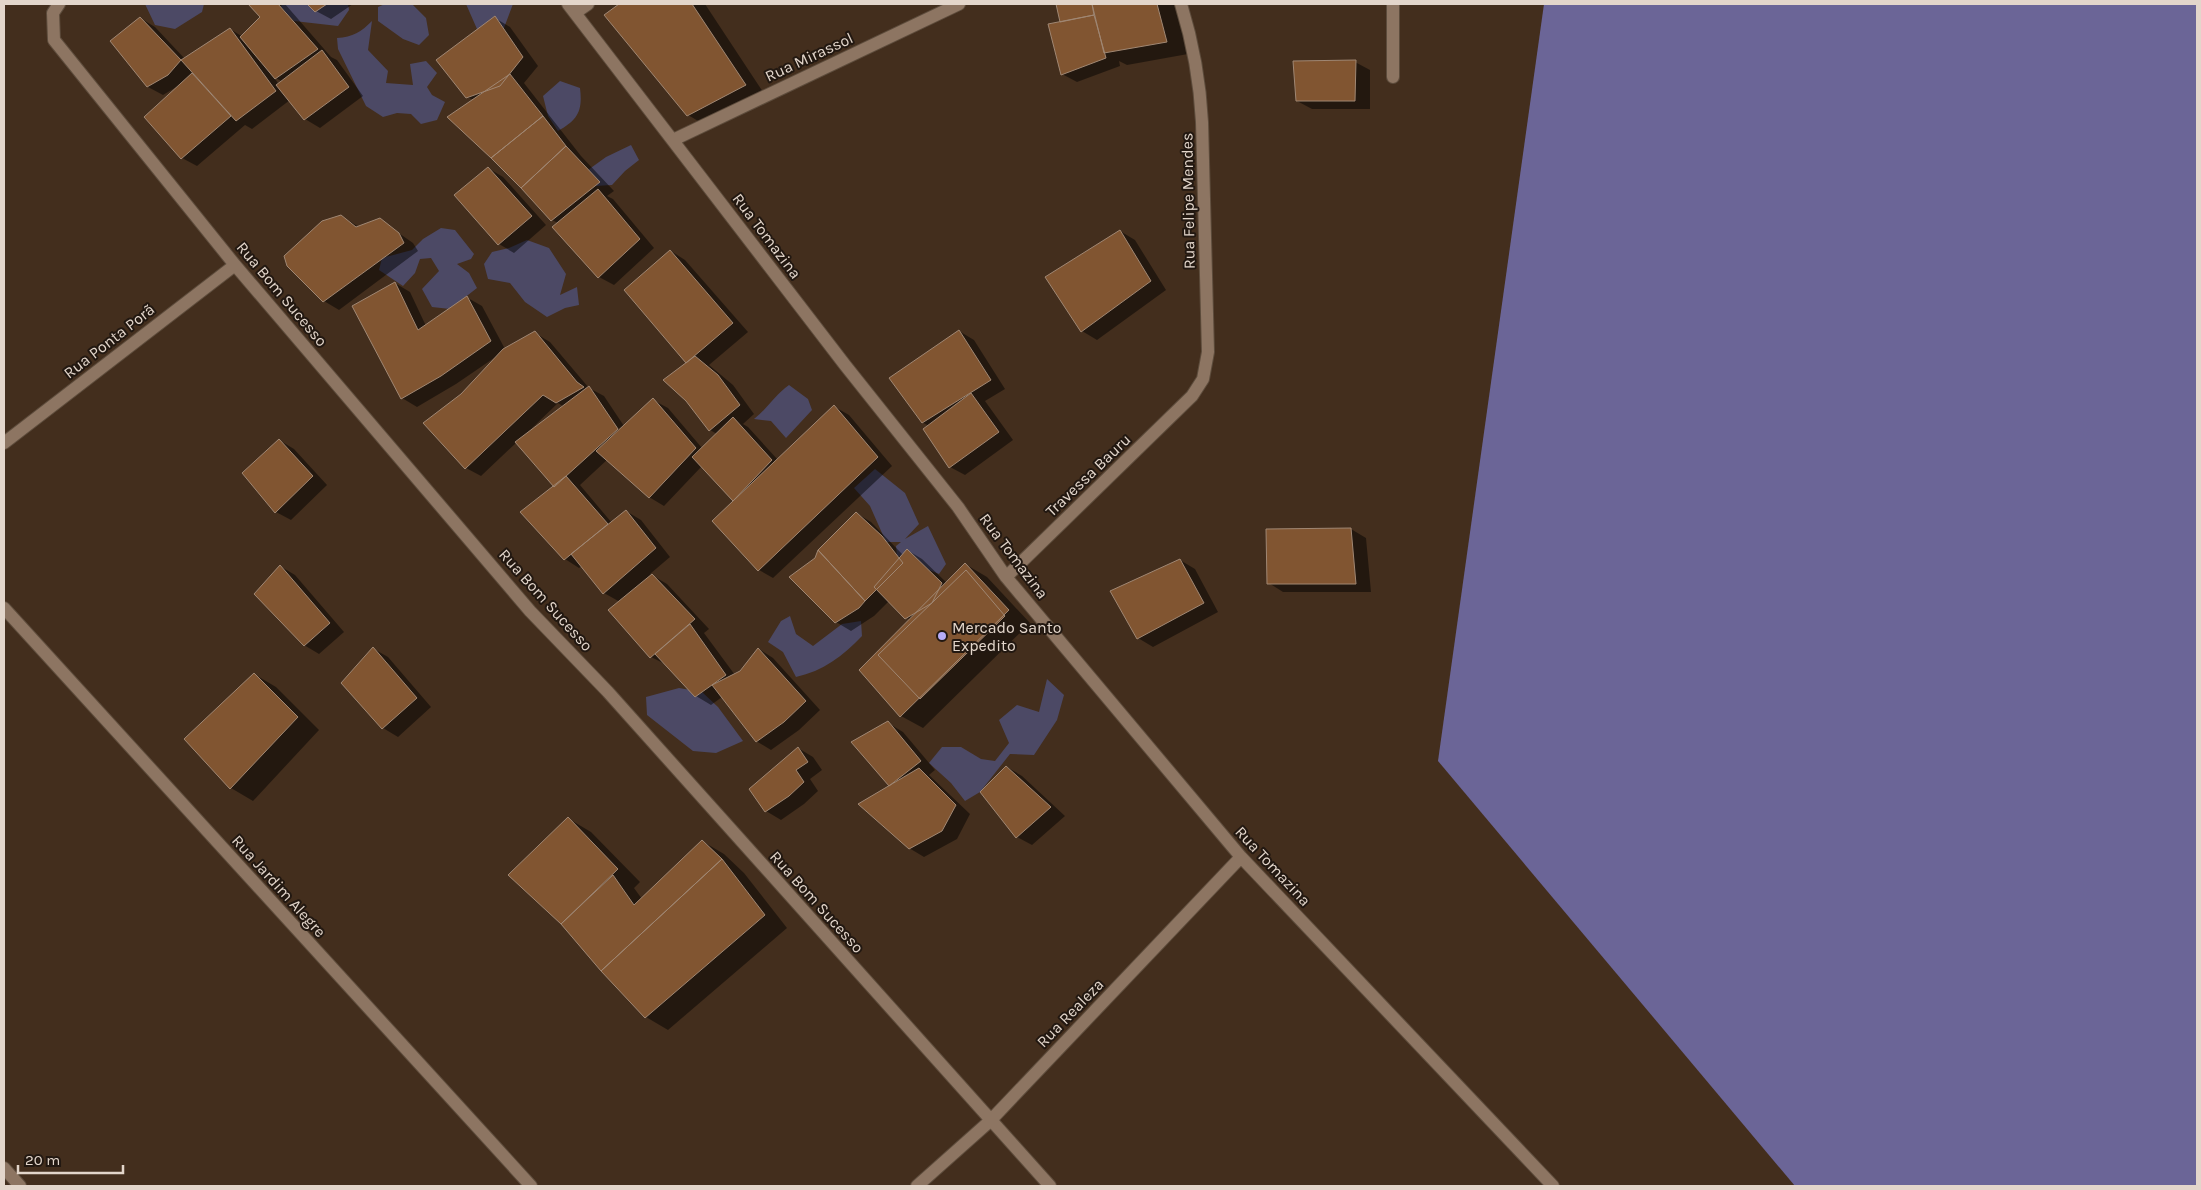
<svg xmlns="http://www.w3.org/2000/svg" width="2201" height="1190" font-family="Karla,sans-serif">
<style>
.green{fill:#4c4965}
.forest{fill:#6b6597}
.shadow{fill:#0007;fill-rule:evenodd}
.building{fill:#815531;stroke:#a08773}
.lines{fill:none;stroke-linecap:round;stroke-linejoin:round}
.minor-casing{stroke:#5d4c3c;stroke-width:14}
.minor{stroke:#8d7562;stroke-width:12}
.poi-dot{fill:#b6acf8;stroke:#221811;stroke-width:2}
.labels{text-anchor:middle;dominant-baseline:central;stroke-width:4;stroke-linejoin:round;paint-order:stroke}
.street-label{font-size:16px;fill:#e3d6cb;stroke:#221811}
.poi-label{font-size:16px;fill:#e3d6cb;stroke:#221811;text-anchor:start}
</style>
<rect width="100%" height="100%" fill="#432e1d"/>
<!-- green -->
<path class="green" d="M145 4H204L202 12 175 29 155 25Z
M282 4H348L349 10 338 26 294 21 281 7Z
M385 4H412L426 18 429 35 419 45 403 39 378 21V7Z
M466 4H513L499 41 483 49 477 29Z
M372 21 368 50 388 71 386 83 413 85 410 64 426 61 437 73 427 87 432 95 445 102 437 120 421 124 411 114 397 113 383 117 366 106 338 49 337 38C353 37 361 32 372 21Z
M560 81 580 88C583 112 577 120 558 131L548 116 543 96Z
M631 145 639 160 625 171 612 185 595 186 588 170 606 157Z
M441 228 455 230 474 254 471 259 457 264 469 273 477 288 450 309 432 307 422 289 439 271 431 258 420 259 415 273 403 286 379 270 382 258 412 250 423 239Z
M527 240 549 248 566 274 560 295 577 287 579 305 565 308 547 317 525 302 510 283 488 279 484 264 492 252 509 248Z
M789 385 808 399 812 410 786 438 771 421 754 419C767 409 775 395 789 385Z
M875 469 905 493 919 524 905 539 928 526 946 564 939 574 929 570 917 559 897 556 896 546 901 542H886L870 506 854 488Z
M790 616 796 634 813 646 842 624 861 621 862 636C843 656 823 671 796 677L783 652 768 642 781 621Z
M1047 679 1064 695 1057 720 1034 755 1010 754 980 792 965 801 951 783 929 763 942 747H961L981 759 995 761 1009 743 999 720 1017 705 1039 712Z
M679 688 702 692 718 707 743 741 716 753 693 751 647 715 646 697Z"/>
<!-- forest -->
<path class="forest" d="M1544 4H2197V1186H1795L1438 761Z"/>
<!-- shadow -->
<path class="shadow" d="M250 4H285L331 57 337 60 363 96 320 128 305 119 290 100 252 129 245 125 197 166 182 158 178 86 163 95 148 87 112 41 140 18 155 27 185 59 230 29 243 37 262 17ZM274 77 283 82 279 85Z
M309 4H353L331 19 316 11Z
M621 4H705L767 98 710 128 688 115 606 15Z
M1057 4H1175L1188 54 1127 65 1119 61 1120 66 1077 82 1062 74V23Z
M495 18 510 27 538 66 524 83 581 156 614 191 607 196 613 199 654 248 614 285 599 277 558 223 552 220 474 100 467 97Z
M1355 62 1370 70V109H1312L1297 101Z
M488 168 503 177 546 225 514 253 499 244Z
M341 216 359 227 380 220 413 243 418 251 339 310 324 301 288 265Z
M1120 231 1135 240 1166 290 1097 340 1082 331Z
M671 251 685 260 748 332 709 365 733 385 754 414 743 424 748 427 778 460 835 407 849 415 892 466 773 578 759 570 735 502 702 466 664 506 649 497 608 459 580 485 612 523 626 511 641 520 670 557 650 574 667 584 709 629 704 633 735 675 741 672 759 649 773 658 820 710 799 730 771 750 756 741 722 697 711 705 696 696 667 665 651 657 610 610 620 602 604 593 582 566 579 568 565 559 555 486 517 442 481 476 466 468 425 423 462 394 497 356 456 384 417 407 402 398 395 283 410 292 426 326 468 298 482 306 505 349 535 333 550 342 589 388 604 396 624 426 653 400 668 408 702 448 717 434 710 430 687 400 688 363ZM558 403 564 407 529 433 528 432Z
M959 331 974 340 1005 389 985 401 1013 440 965 475 950 467 929 426 922 422Z
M279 440 294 449 327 485 291 520 276 512Z
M856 513 871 522 903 555 907 550 922 559 947 583 965 564 987 577 1030 623 923 728 901 716 910 620 889 601 874 616 851 631 836 622 816 559Z
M1351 529 1366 538 1371 592H1283L1269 583Z
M1180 560 1195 569 1218 612 1153 647 1138 638Z
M280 566 295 575 344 632 319 654 304 645Z
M374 649 388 657 431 707 398 737 383 728Z
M254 674 276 687 319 730 253 801 231 788 186 739Z
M888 723 903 732 935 770 929 775 970 814 957 839 924 857 909 848 891 786 853 742Z
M798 748 813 757 822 770 810 779 818 791 804 804 781 820 766 811Z
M1007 767 1022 776 1065 816 1032 845 1017 837Z
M569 819 591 832 640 882 634 888 642 899 702 841 724 854 744 873 787 928 668 1030 646 1017 562 924 510 875Z"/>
<!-- building -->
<path class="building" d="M248 4H278L318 49 275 79 240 37 260 17Z
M307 4H327L315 12Z
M619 4H692L746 85 687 116 604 15Z
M1056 4H1092L1094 15 1060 22Z
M1092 4H1157L1167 42 1104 53Z
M1094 15 1106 58 1061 75 1048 24Z
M495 16 523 57 500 86 466 98 436 60Z
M140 17 181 60 168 75 147 87 110 41Z
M230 28 276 91 236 121 181 60Z
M322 50 349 87 304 120 276 85Z
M1356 60 1355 101H1296L1293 61Z
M192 73 231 116 181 159 144 117Z
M510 74 543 116 491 158 447 117Z
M543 116 566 146 521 188 491 158Z
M566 146 600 182 551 221 521 188Z
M488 167 532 216 498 245 454 195Z
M598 189 640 239 598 278 552 227Z
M341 215 356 227 380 218 399 233 404 243 323 302 287 266 284 256 322 221Z
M1120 230 1151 281 1081 332 1045 277Z
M670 250 733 323 686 363 624 290Z
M395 282 418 330 467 296 491 341 441 376 401 399 352 306Z
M959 330 991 380 922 423 889 378Z
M535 331 577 382 584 387 556 403 543 395 465 469 423 423 461 394 503 349Z
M695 356 718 375 740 405 709 431 686 401 663 380Z
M589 386 618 429 554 487 515 442Z
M971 393 999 432 949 468 923 429Z
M653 398 696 448 649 498 596 451Z
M834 405 878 457 758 571 712 521Z
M733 417 772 460 733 501 692 457Z
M279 439 313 476 275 513 242 473Z
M566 476 608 524 564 560 520 512Z
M626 510 656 548 603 594 571 554Z
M856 512 882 536 903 563 865 601 818 550Z
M1351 528 1356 584H1267L1266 529Z
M907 549 942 583 932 603 905 619 874 587Z
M818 550 865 601 859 608 835 623 789 577 815 558Z
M1180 559 1204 603 1137 639 1110 591Z
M965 563 1009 610 900 717 859 670Z
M280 565 330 623 304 646 254 594Z
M966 570 1005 616 920 699 878 655Z
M652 574 695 619 650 658 608 610Z
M690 624 726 675 695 697 655 654Z
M373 647 417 698 382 729 341 683Z
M758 648 806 701 784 722 756 742 712 685 740 671Z
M254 673 298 717 230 789 184 739Z
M888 721 921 761 889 786 851 742Z
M798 747 808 762 796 770 804 782 789 796 765 812 749 789Z
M1006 766 1051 807 1016 838 980 792Z
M919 768 956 805 942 831 909 849 858 804Z
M568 817 618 869 561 924 508 875Z
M702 840 722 859 601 971 561 924 613 875 634 905Z
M722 859 765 915 645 1018 601 971Z"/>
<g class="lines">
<!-- minor casing -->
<g class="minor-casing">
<path id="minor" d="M59 4 53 13 54 40 235 265 530 611 608 692 1050 1186
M568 4 845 365 958 507 1006 577 1241 857 1553 1186
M1393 4V77
M575 13 588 4
M673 140 959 4
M4 443 235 265
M1006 577 1192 396 1203 379 1208 352 1202 122C1200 82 1193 43 1181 4
M4 608 531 1186
M4 1168 20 1186
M917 1186 990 1121 1241 857"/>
</g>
<!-- minor -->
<use href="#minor" class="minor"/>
</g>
<!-- markers -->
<circle class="poi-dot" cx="942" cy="636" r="5"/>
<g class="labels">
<!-- street labels -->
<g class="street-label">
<text transform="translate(809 57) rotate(-25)">Rua Mirassol</text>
<text transform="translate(1188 201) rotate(-91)">Rua Felipe Mendes</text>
<text transform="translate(767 236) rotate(53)">Rua Tomazina</text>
<text transform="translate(282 294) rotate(50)">Rua Bom Sucesso</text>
<text transform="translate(109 341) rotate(-38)">Rua Ponta Porã</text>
<text transform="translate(1088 475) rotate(-44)">Travessa Bauru</text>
<text transform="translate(1014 556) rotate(53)">Rua Tomazina</text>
<text transform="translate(546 600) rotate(48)">Rua Bom Sucesso</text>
<text transform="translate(1273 866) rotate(47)">Rua Tomazina</text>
<text transform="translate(279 886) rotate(48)">Rua Jardim Alegre</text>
<text transform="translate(817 902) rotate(48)">Rua Bom Sucesso</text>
<text transform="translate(1070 1013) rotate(-46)">Rua Realeza</text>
</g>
<!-- poi labels -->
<g class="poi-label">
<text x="952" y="627">Mercado Santo<tspan x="952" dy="18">Expedito</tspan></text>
</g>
</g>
<!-- border -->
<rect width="2201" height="1190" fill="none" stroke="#e3d6cb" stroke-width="10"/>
<!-- scale -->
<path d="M18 1165v8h105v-8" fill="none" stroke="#e3d6cb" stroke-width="2.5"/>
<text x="25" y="1165" font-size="15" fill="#e3d6cb" stroke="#221811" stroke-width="4" paint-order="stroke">20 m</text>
</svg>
